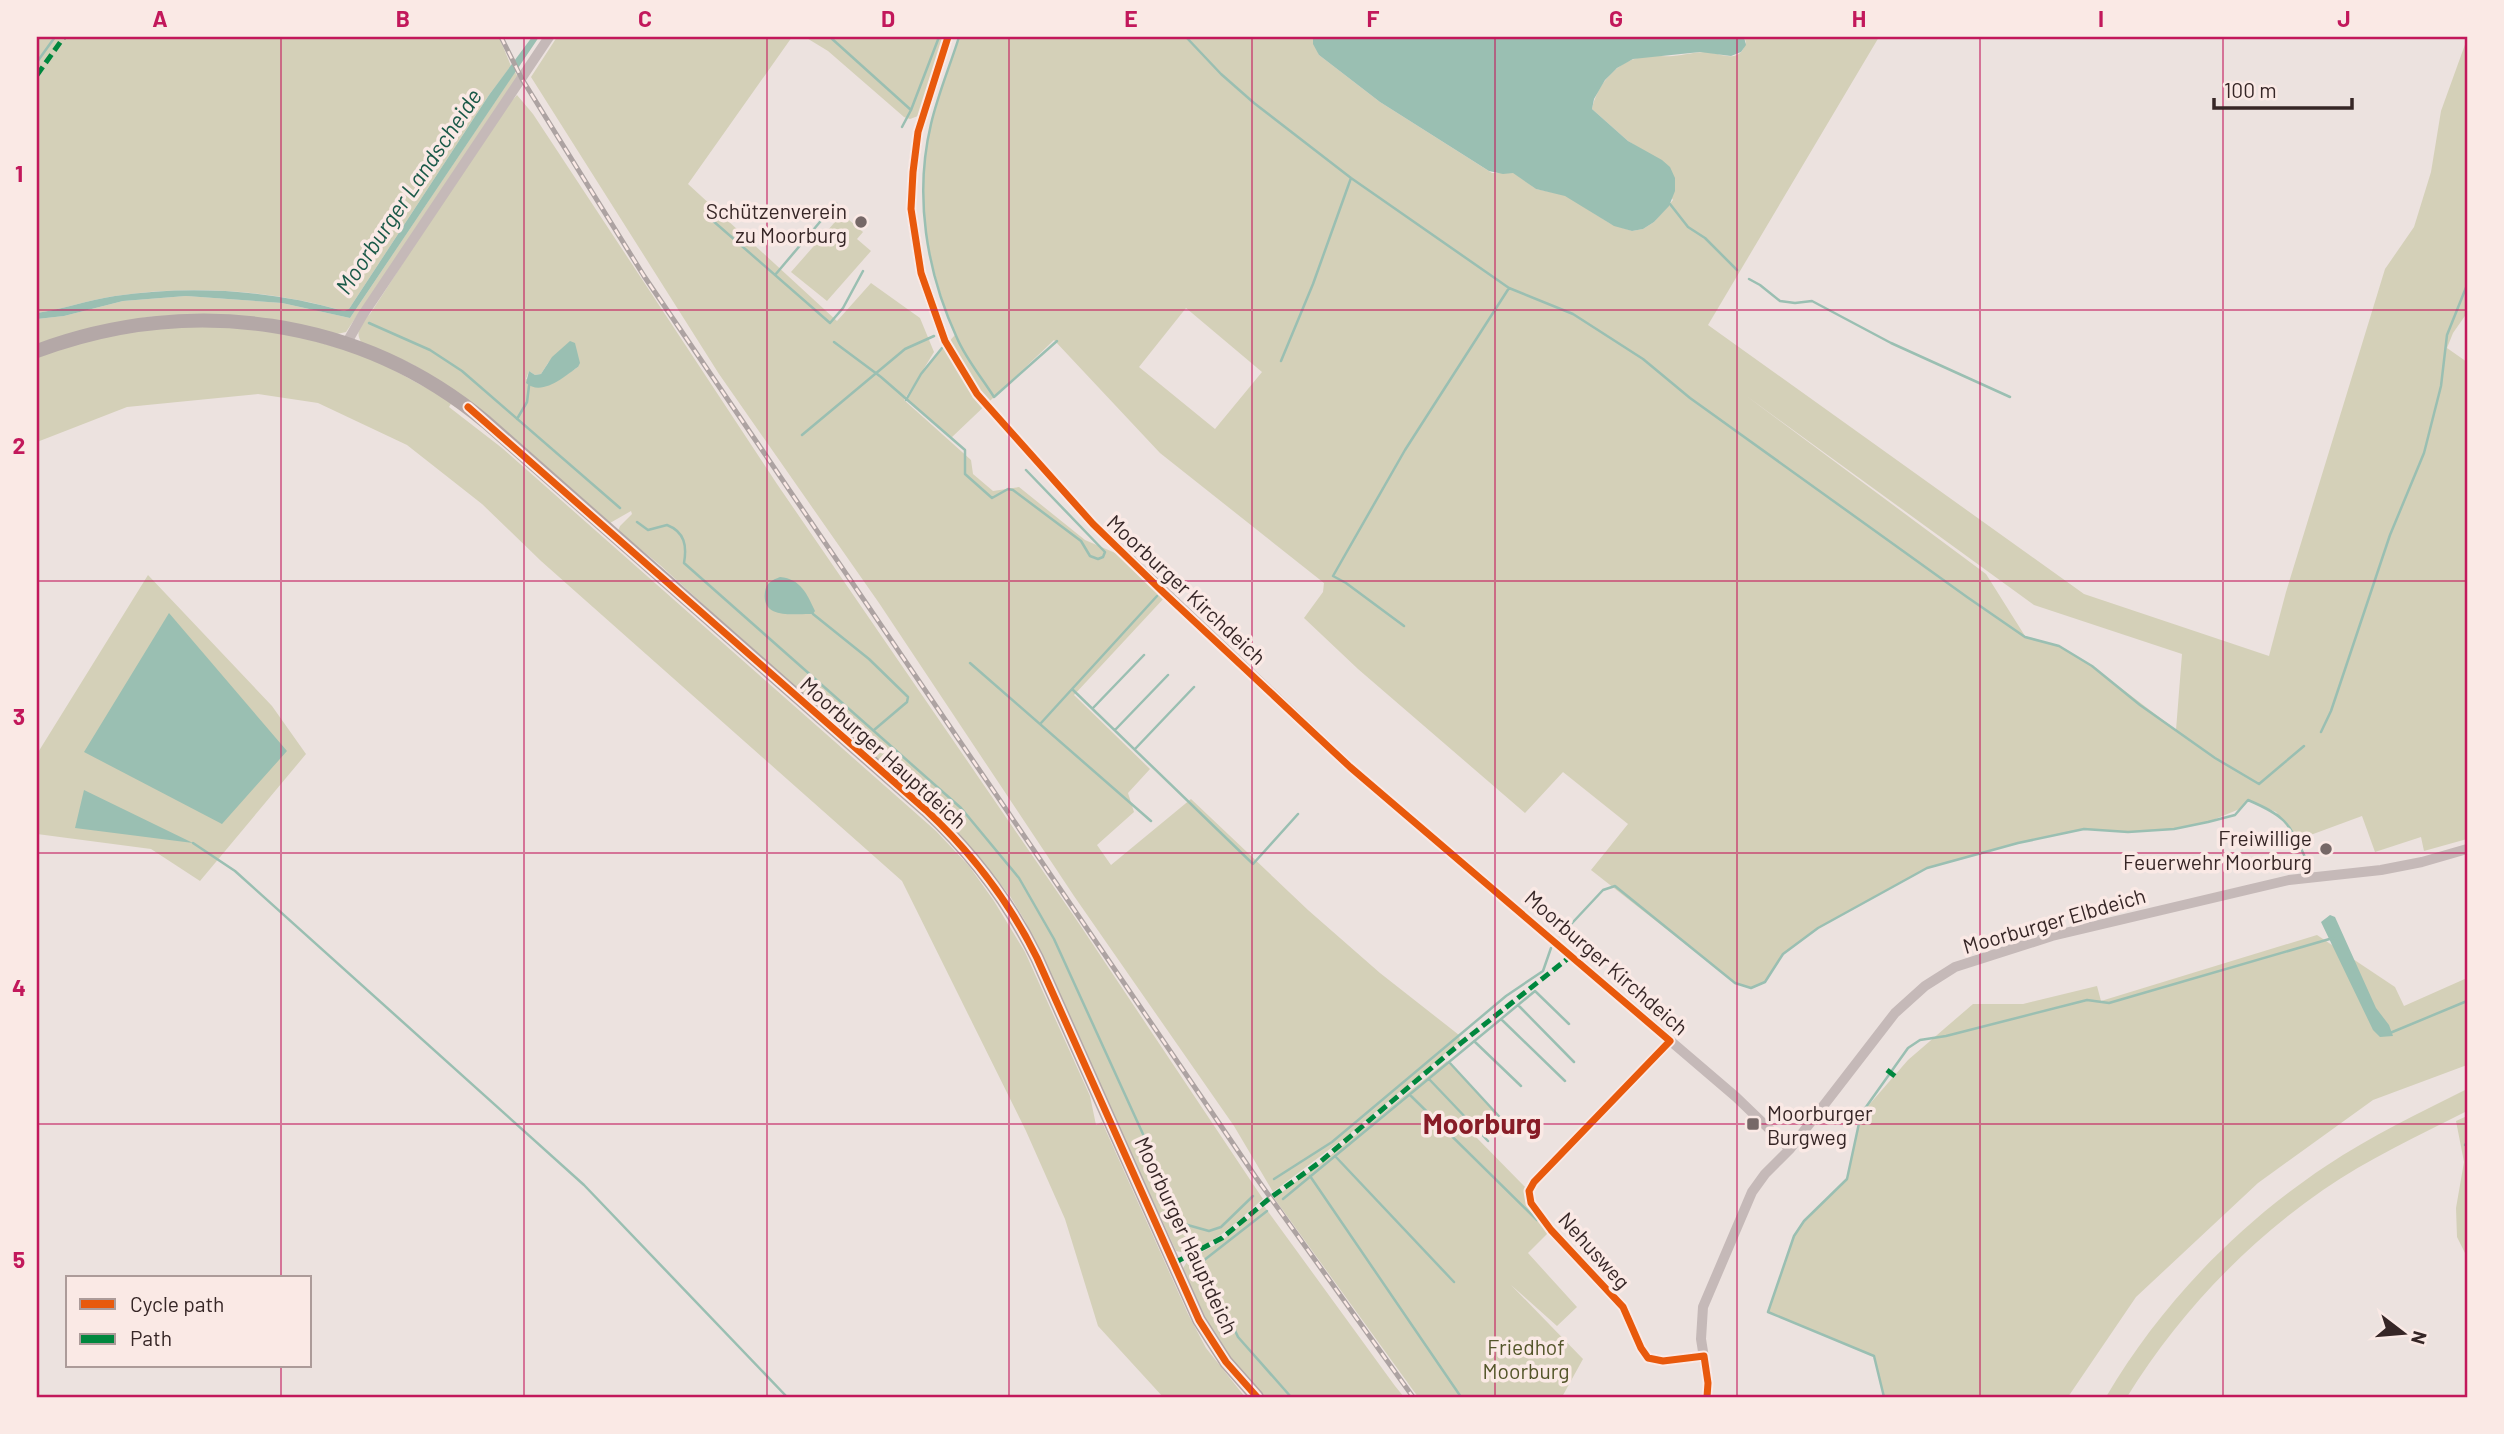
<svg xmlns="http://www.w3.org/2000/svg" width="2504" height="1434" font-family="Barlow,sans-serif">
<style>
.green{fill:#d4d0b8;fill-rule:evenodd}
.water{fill:#9abfb2}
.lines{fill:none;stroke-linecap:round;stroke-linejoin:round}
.stream{stroke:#9abfb2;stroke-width:2.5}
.minor{stroke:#c5b9b8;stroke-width:10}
.major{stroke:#b4a8a7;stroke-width:14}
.rail-casing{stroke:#ada3a2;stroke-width:5}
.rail{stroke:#fae9e5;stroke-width:2.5;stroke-dasharray:8;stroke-linecap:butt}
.quiet{stroke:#00873e;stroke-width:5;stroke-dasharray:10 5;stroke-linecap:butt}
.cycleway-casing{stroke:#fae9e5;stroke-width:11}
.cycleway{stroke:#e8590c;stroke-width:7}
.grid{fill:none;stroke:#c2185b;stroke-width:2;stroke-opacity:0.55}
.poi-dot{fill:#766867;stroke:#fae9e5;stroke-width:2.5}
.labels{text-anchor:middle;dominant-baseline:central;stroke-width:7;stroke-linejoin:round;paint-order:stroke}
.poi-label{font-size:21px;fill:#362626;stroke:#fae9e5;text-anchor:end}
.street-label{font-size:21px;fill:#362626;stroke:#fae9e5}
.park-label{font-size:21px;fill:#535529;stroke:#fae9e5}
.water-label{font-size:23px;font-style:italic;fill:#1a5948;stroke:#fae9e5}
.district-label{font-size:28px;font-weight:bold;fill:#881c27;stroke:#fae9e5}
.neatline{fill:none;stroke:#c2185b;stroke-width:2.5}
.grid-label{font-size:23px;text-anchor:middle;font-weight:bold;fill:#c2185b}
</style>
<rect width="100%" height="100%" fill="#ece2df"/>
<!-- green -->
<path class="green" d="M37 37H499L511 66 489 95 349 309 344 311C270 290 192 284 115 296 89 300 63 309 37 313Z
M557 37H792L688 184 837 321 871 283 920 318 934 352 923 370 955 335C928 263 913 201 931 124 938 95 950 66 959 37H1313L1319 55 1380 102 1492 173 1513 172 1536 189 1565 195 1611 224 1632 231 1643 229 1654 222 1673 200 1644 151 1628 141 1592 109C1597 85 1616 62 1641 57 1652 55 1663 57 1673 56 1685 55 1694 52 1705 52 1715 52 1728 59 1737 55 1743 52 1744 47 1746 42L1744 37H1879L1708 325 2084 594 2269 656 2286 592 2385 269 2414 227 2431 172 2441 111 2467 39V313L2453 333 2447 348 2467 362V839L2424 851 2421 837 2375 852 2362 816 2297 840 2276 812 2249 800 2242 808 2208 822 2174 829 2128 832 2084 829 2018 843 1927 868 1818 928 1783 954 1765 982 1751 988 1735 983 1591 870 1628 824 1563 772 1525 813 1358 669 1304 618 1323 592 1324 583 1160 453 1054 340 951 438 907 400 917 380 904 400 971 460 973 474 993 491 1019 487 1085 540 1120 555 1165 597 1074 695 1150 769 1128 793 1134 812 1097 845 1111 865 1191 799 1308 910 1380 973 1459 1035 1460 1041 1347 1136 1273 1192 1234 1126 1074 896 879 603 719 374 531 77ZM1186 308 1262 372 1215 429 1139 367ZM1745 395 2034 605 2182 654 2176 730 2092 666 2059 646 2025 636 1986 574Z
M805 37H944L918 116 910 119 904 117 828 51Z
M515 72 518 77 346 332 337 334 286 322 220 315H181L147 317 37 345V319L64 316 123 301 186 296 282 303 350 318Z
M517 95 533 114 777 484 1080 925 1263 1199C1245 1214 1200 1260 1176 1251L1025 921 1010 896 973 850 660 565 618 531 620 526 632 514 631 511 610 523 437 379 412 364 362 343C354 333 361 321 370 314L498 116ZM564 347 577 356 578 367 557 381 526 379 529 371 535 375 541 374 548 363Z
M842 214 863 232 857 239 871 251 827 301 791 272Z
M185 325 280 331 370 357 452 402 449 407 502 448 936 831 969 866 994 901 1025 952 1090 1096 1096 1125 1102 1122 1188 1314 1206 1348 1245 1397H1163L1098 1326 1065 1219 1026 1131 902 881 541 561 482 504 407 445 318 403 258 394 127 407 37 442V356L95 337Z
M148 575 272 706 306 754 200 881 151 849 37 834V754Z
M2317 935 2395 987 2404 1006 2467 978V1065L2373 1100 2258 1183 2136 1297 2068 1397H1884L1874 1356 1768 1312 1794 1236 1804 1221 1847 1179 1861 1114 1908 1060 1973 1004H2023L2097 986 2101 1001Z
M1447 1061 1495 1112 1473 1134 1529 1191 1551 1230 1528 1253 1577 1307 1557 1326 1511 1285 1583 1359 1562 1397H1418L1274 1198 1320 1164Z
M2467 1089V1111C2418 1136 2368 1159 2323 1190 2244 1245 2177 1316 2127 1397H2106C2160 1305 2237 1225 2326 1166 2371 1136 2419 1113 2467 1089Z
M2467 1116V1257L2457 1237 2456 1208 2464 1162 2456 1121Z
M1264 1206 1395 1386 1404 1397H1265L1236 1366 1211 1331 1183 1268 1189 1259 1219 1243Z"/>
<!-- water -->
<path class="water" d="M532 37H539L350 318 282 303 186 296 123 301 64 316 37 319V313C63 309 89 300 115 296 192 285 269 290 344 311L349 309 489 95Z
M1313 37H1744L1746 45 1741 52 1731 56 1700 52 1633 59 1617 68 1605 80 1594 99 1592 109 1628 141 1662 160 1670 167 1675 178V191L1669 206 1654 222 1643 229 1632 231 1614 226 1565 196 1536 189 1513 173 1503 174 1489 171 1380 102 1319 55 1313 44Z
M570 341 575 343 580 363 578 367C565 376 542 397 526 383L529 371 535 375 541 374 552 357Z
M780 577C801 579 807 594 815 611L813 614C797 613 761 621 765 592 766 583 772 580 780 577Z
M169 613 287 751 222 824 84 752Z
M84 790 193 843 75 828Z
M2330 915 2335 917 2376 1008 2389 1025 2393 1036 2380 1037 2373 1030 2321 922Z"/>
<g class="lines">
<!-- stream -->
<path class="stream" d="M830 37 911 110 939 37
M959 37C950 66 938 94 931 124 914 195 926 271 957 338 966 359 982 378 994 397L1057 341
M1186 37 1221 74 1254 103 1351 178 1509 288 1573 314 1643 359 1690 398 1967 597 2025 637 2059 646 2092 666 2140 705 2215 758 2259 784 2304 746
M37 62 55 37
M902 127 911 110
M1670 204 1688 227 1705 238 1737 270
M712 220 830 323 843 308 863 271
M775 275 836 203
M1749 279 1760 285 1780 301 1795 303 1812 301 1891 343 2010 397
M369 323 430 350 462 371 620 508
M834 342 881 377 965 450V474L992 498 1008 489 1013 490 1081 541 1090 556 1098 559 1103 557 1105 552 1026 470
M1281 361 1313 284 1351 178
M906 400 921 374 942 348
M517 419 527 402 529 386
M802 435 905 349 934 336
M637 522 648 530 667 525C685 532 687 546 684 563L961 808 1019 878 1054 939 1184 1224 1209 1231 1221 1227 1253 1196
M813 614 869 659 908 697 907 702 874 730
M1404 626 1346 583 1333 576 1405 450 1509 288
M970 663 1151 821
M1072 689 1253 864 1298 814
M1093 708 1144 655
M1041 723 1157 596
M1115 730 1168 675
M2321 732 2331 711 2390 535 2424 453 2441 386 2447 335 2467 285
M1135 749 1194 687
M193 843 235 871 584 1185 787 1397
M1560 936 1603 890 1615 886 1735 983 1751 988 1765 982 1783 954 1818 928 1927 868 2018 843 2084 829 2128 832 2174 829 2208 822 2235 815 2248 800C2285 816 2288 821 2305 857
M1518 1005 1574 1062
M1501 1019 1565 1081
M2390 1033 2467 1001
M1474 1041 1521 1086
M1449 1062 1507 1125
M1429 1079 1488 1141
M1410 1095 1537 1220
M2465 1145 2467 1142
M1335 1156 1454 1282
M1310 1176 1461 1397
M1274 1179 1332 1142 1506 996 1543 971 1551 948
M1283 1199 1535 991 1569 1024
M1267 1211 1203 1261 1238 1337 1291 1397
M1884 1397 1874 1356 1768 1312 1794 1236 1804 1221 1847 1179 1861 1114 1908 1048 1920 1040 1946 1036 2087 1000 2109 1003 2333 938"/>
<!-- minor -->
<path class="minor" d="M948 37 918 132 913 172 911 209 921 273 945 341 977 394 1093 524 1350 767 1736 1097 1790 1149
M346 344 362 316 549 37
M1670 1041 1534 1182 1529 1191 1531 1203 1551 1230 1623 1307 1641 1348 1648 1358 1663 1361 1704 1356
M1707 1397 1708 1383 1701 1339 1703 1307 1752 1192 1765 1174 1790 1149 1895 1013 1925 986 1955 967 2052 936 2289 880 2381 870 2422 862 2467 849"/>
<!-- major -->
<path class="major" d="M37 351C190 294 360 317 486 422L926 810C972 853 1009 901 1037 958L1199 1320 1226 1362 1257 1397"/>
<!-- rail casing -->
<g class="rail-casing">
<path id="rail" d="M501 37 522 79 644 276 1255 1176 1413 1397"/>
</g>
<!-- rail -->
<use href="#rail" class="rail"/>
<!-- quiet -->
<path class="quiet" d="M37 75 64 37
M1887 1070 1896 1077
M1174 1263 1222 1238 1270 1198 1320 1162 1461 1043 1571 956"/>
<!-- cycleway casing -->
<g class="cycleway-casing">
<path id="cycleway" d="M948 37 918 132 913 172 911 209 921 273 945 341 977 394 1093 524 1164 593 1350 767 1670 1041 1534 1182 1529 1191 1531 1203 1551 1230 1623 1307 1641 1348 1648 1358 1663 1361 1704 1356 1708 1383 1707 1397
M468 407 926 810C972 853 1009 901 1037 958L1199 1320 1226 1362 1257 1397"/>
</g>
<!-- cycleway -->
<use href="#cycleway" class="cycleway"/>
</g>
<!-- grid -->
<path class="grid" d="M281 37V1278M524 37V1397M767 37V1397M1009 37V1397M1252 37V1397M1495 37V1397M1737 37V1397M1980 37V1397M2223 37V1397M37 310H2467M37 581H2467M37 853H2467M37 1124H2467M281 1366V1397"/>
<!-- markers -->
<g class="poi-dot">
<circle cx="861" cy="222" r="7"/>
<circle cx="2326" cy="849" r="7"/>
<rect x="1746" y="1117" width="14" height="14" rx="3.5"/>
</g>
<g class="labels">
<!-- poi labels -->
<g class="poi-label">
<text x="847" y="210">Schützenverein<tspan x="847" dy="24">zu Moorburg</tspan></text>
<text x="2312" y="837">Freiwillige<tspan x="2312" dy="24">Feuerwehr Moorburg</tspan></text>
<text x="1767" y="1112" text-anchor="start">Moorburger<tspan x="1767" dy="24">Burgweg</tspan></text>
</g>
<!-- street labels -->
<g class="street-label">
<text transform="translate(1187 589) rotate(43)">Moorburger Kirchdeich</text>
<text transform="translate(884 752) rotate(42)">Moorburger Hauptdeich</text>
<text transform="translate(2054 920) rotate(-16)">Moorburger Elbdeich</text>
<text transform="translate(1607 962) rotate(41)">Moorburger Kirchdeich</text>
<text transform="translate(1187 1235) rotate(65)">Moorburger Hauptdeich</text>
<text transform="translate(1595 1250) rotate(48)">Nehusweg</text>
</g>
<!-- park labels -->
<g class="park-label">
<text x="1526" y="1346">Friedhof<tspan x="1526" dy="24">Moorburg</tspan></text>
</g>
<!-- water labels -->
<g class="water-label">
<text transform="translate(408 191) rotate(-56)">Moorburger Landscheide</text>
</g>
<!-- district labels -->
<g class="district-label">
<text x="1482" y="1123">Moorburg</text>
</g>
</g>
<!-- border -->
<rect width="2504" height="1434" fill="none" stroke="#fae9e5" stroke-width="77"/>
<!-- legend -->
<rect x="66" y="1276" width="245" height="91" fill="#fae9e5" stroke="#ac9b99" stroke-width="2"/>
<rect x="80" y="1299" width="35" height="10" fill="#e8590c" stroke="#ac9b99" stroke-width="2"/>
<text x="130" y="1312" font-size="21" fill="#362626">Cycle path</text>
<rect x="80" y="1334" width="35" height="10" fill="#00873e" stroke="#ac9b99" stroke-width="2"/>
<text x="130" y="1346" font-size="21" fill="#362626">Path</text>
<!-- north arrow -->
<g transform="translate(2403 1333) rotate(106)" stroke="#fae9e5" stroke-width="5" paint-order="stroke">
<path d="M0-5L12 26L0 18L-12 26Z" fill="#362626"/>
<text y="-10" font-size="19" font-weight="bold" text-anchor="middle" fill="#362626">N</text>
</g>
<!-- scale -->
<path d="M2214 98v10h138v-10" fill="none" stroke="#362626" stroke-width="3.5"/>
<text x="2224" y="98" font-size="21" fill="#362626" stroke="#fae9e5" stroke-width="5" paint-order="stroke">100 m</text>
<rect x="38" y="38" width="2428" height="1358" class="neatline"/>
<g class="grid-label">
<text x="160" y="27">A</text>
<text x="403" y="27">B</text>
<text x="645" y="27">C</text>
<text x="888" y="27">D</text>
<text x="1131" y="27">E</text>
<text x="1373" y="27">F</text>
<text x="1616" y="27">G</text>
<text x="1859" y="27">H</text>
<text x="2101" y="27">I</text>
<text x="2344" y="27">J</text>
<text x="19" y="182">1</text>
<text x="19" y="454">2</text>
<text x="19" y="725">3</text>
<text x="19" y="996">4</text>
<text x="19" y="1268">5</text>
</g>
</svg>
